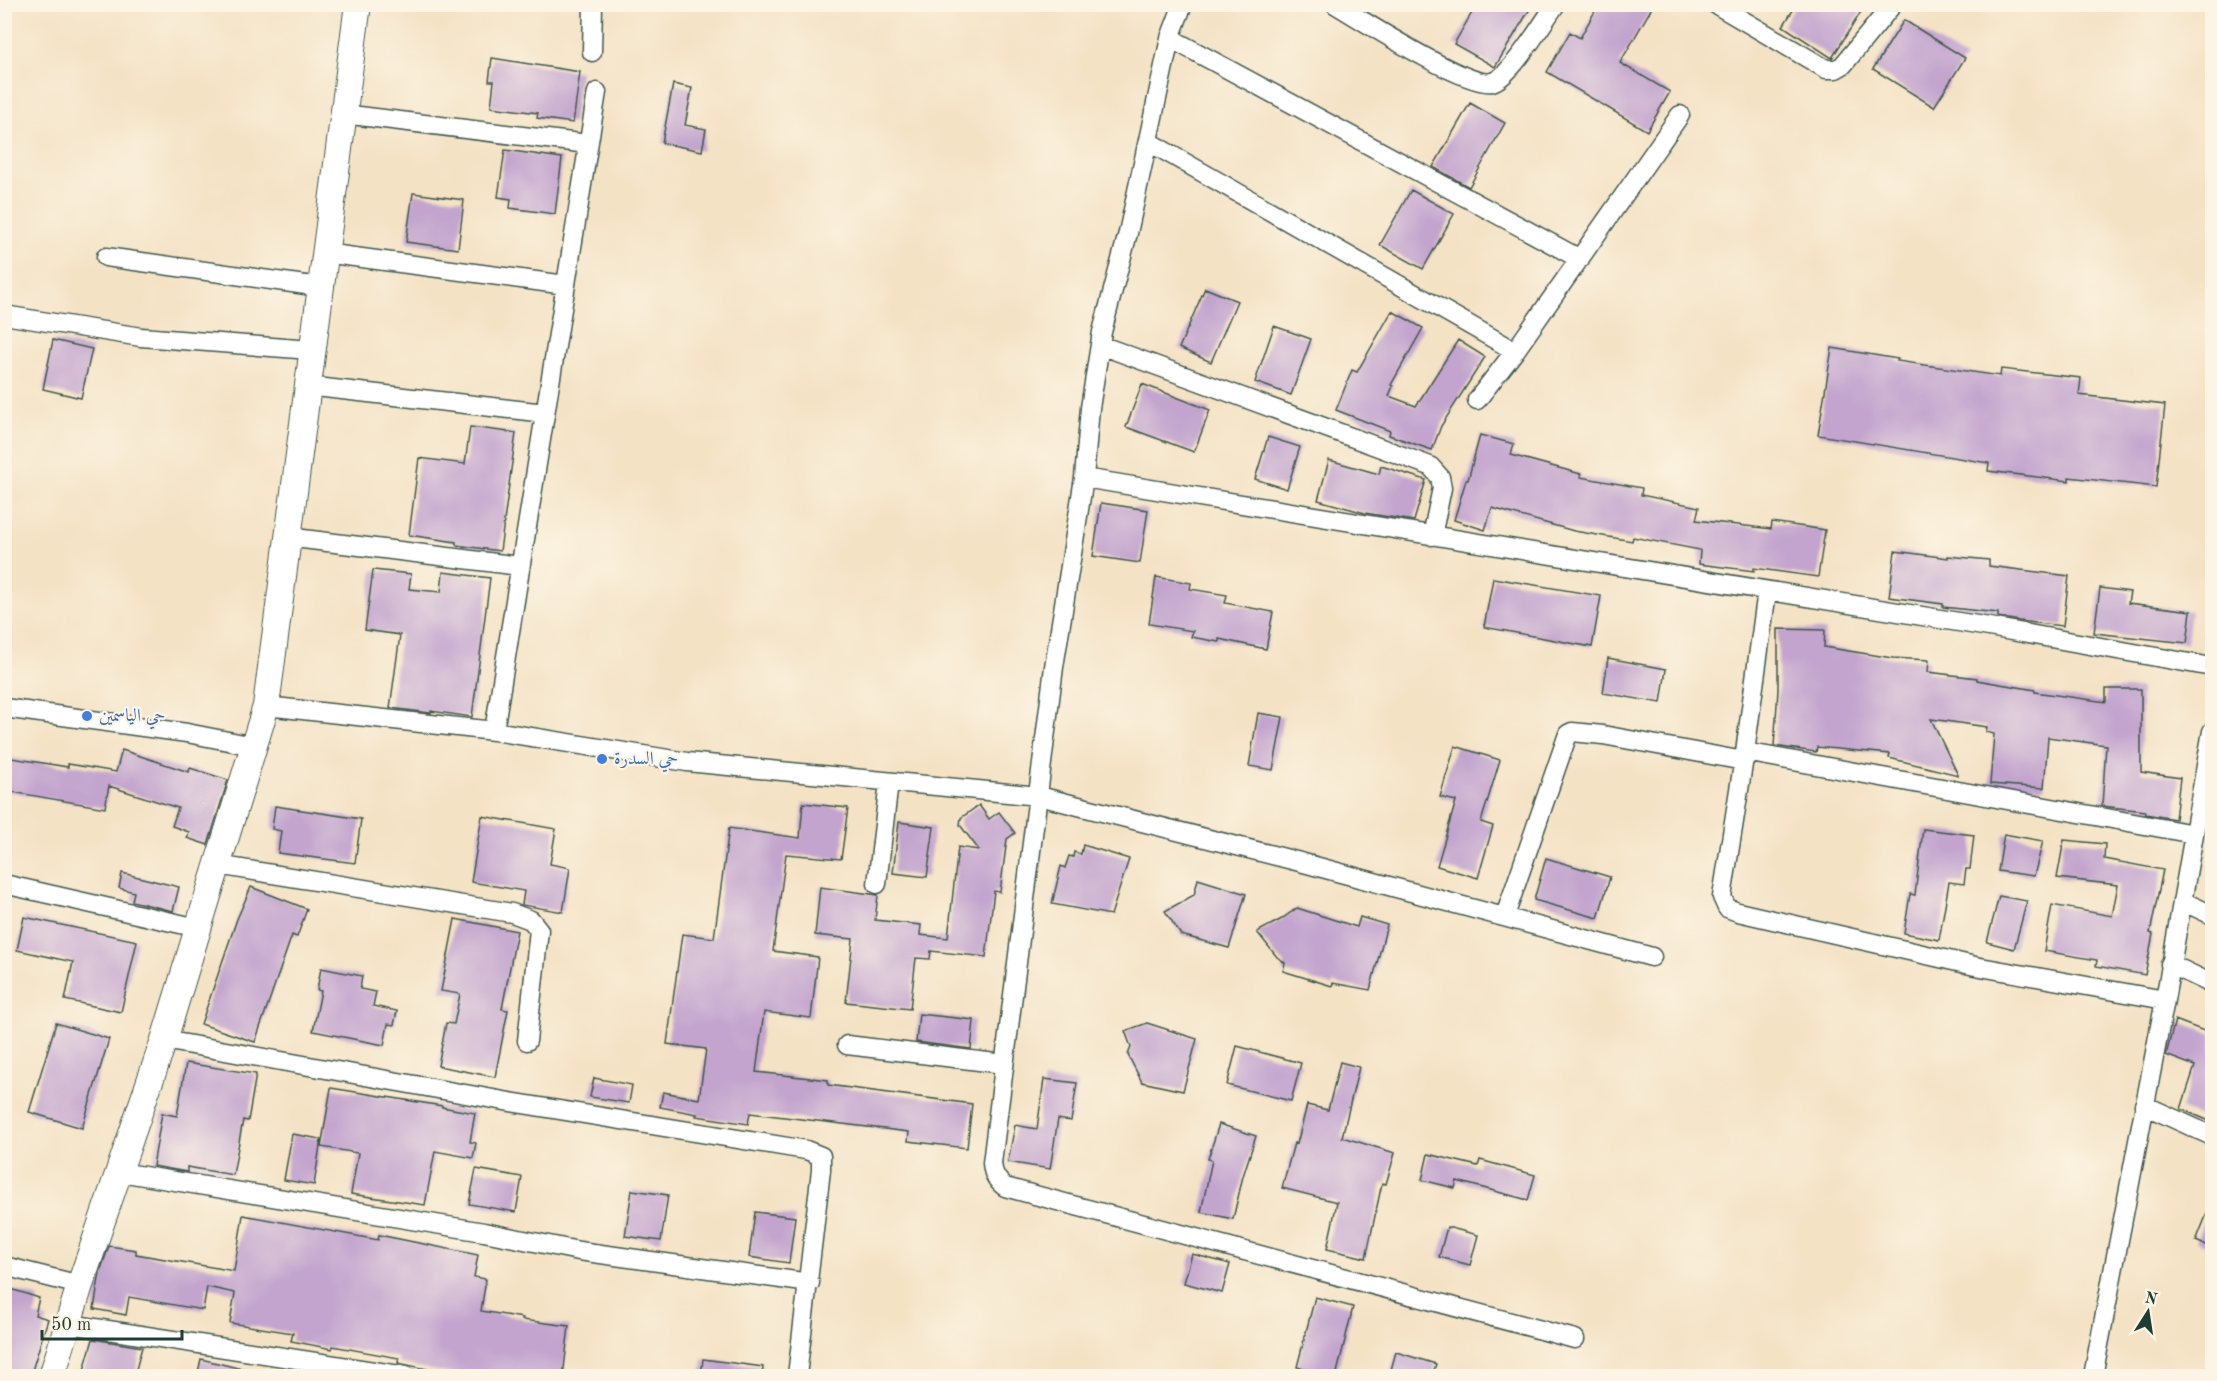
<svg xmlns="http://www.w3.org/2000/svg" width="2217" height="1381" font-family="'Old Standard TT',Amiri,serif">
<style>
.building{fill:#c2a4ce}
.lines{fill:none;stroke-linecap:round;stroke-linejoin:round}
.street-casing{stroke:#3f564a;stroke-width:21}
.secondary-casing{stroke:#3f564a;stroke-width:28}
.street{stroke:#fff;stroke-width:18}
.secondary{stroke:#fff;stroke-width:26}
.shop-dot{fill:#3f7fe0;stroke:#fcf5e5;stroke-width:2}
.labels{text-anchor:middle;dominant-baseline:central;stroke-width:4.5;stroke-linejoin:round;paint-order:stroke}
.shop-label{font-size:18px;fill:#366cbe;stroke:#fcf5e5;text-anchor:start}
</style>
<rect width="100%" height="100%" fill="#fcf5e5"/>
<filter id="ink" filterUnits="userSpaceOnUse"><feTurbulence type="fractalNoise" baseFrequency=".0167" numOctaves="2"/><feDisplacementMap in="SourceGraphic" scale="12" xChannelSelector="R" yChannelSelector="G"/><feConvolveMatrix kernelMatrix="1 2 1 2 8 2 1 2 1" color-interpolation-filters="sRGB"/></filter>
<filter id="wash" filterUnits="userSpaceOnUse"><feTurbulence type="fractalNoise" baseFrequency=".008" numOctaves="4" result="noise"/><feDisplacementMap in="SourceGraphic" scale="24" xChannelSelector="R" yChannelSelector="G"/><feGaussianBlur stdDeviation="1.35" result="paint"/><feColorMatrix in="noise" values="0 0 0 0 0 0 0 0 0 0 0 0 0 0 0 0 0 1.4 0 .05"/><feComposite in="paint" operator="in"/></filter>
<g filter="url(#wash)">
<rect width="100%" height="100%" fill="#f4e2c5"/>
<g id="blocks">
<!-- building -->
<path class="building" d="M1477 4H1533L1495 67 1454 44Z
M1599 4H1654L1620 63 1670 92 1647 131 1547 72 1570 32 1580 38Z
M1797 4H1866L1832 58 1783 26Z
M1904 20 1965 58 1934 107 1873 69Z
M492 58 580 72 573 123 537 118 538 113 491 107 494 81H489Z
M673 84 692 88 685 125 706 129 702 151 662 143Z
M1470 103 1505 123 1469 187 1433 167Z
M505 150 562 158 555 214 510 208 511 199 498 197Z
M1411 190 1454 214 1423 269 1380 245Z
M413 193 464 200 458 249 406 242Z
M1205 288 1237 301 1211 362 1179 348Z
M1392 311 1423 328 1391 385 1393 386 1389 396 1416 406 1458 340 1485 357 1441 426 1432 450 1389 435 1390 431 1336 410 1352 370 1357 372Z
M1274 326 1311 339 1291 395 1255 382Z
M53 340 92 349 81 398 43 389Z
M1832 348 1898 359 1897 361 2000 376 2001 369 2081 378 2079 395 2165 405 2156 487 2069 477V481L1988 471 1989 463 1818 435Z
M1142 384 1210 410 1194 452 1126 427Z
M470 427 516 433 500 551 456 545V542L409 535 419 458 465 464Z
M1480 435 1514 444 1511 455 1581 474 1580 477 1642 488 1641 495 1699 507 1696 520 1771 529 1772 522 1825 530 1818 577 1754 568V571L1699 564 1700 550 1633 537 1632 541 1574 531 1492 508 1485 530 1454 520 1466 480H1468Z
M1268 437 1300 447 1287 489 1255 479Z
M1329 460 1379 474 1381 466 1426 480 1414 521 1365 513 1318 500Z
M1101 503 1148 510 1140 563 1093 556Z
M1895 551 1948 558V556L1989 560V566L2069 576 2063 626 2019 621 1998 617V613L1943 607V604L1889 597Z
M373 570 411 574 409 589 441 592 443 572 490 578 472 717 431 711V713L390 708 400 635 365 630Z
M1156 577 1191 583 1190 589 1227 595 1225 603 1273 612 1266 649 1219 639V642L1191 637 1193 631 1149 624Z
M1493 578 1601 596 1592 647 1484 627Z
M2100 588 2130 592 2128 603 2191 611 2187 643 2094 633Z
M1778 629 1825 630 1824 647 1893 658 1929 660 1928 672 1977 678V680L2035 690V692L2106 702V689H2141V772L2180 778 2175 819 2145 814V811L2102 806 2106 745 2048 737 2044 788 1990 784 1994 734 1986 732 1987 727 1931 719 1958 775 1889 758 1890 754 1817 747 1816 752 1774 746 1778 690Z
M1608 658 1666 669 1661 703 1603 693Z
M1258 713 1283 717 1273 770 1249 766Z
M1455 746 1500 760 1481 822 1493 826 1478 878 1437 866 1456 801 1440 797Z
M122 750 189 772 190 768 228 780 208 845 187 838 189 832 172 826 178 808 109 786 105 808 6 791 12 758 68 767V764L116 772Z
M803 803 848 808 841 859 786 854 773 951 818 957 811 1018 764 1012 756 1072 828 1080V1085L972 1104 967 1148 908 1141 909 1132 750 1113 748 1124 696 1116 697 1114 660 1107 663 1092 699 1099 706 1049 667 1044 682 934 714 938 729 828 800 838Z
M979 805 989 819 999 812 1015 833 1007 839 1000 892 994 891 986 957 931 951 930 959 916 958 910 1009 846 1002 853 939 815 935 820 887 878 895 875 920 921 925 920 935 948 938 958 847 979 850 960 825 961 818Z
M275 806 361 819 355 863 278 853 281 831 272 829Z
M482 816 556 829 550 864 570 868 563 912 522 905 524 891 471 882Z
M899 822 934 827 927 877 893 873Z
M1923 829 1974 835 1970 869H1966L1964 884 1949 882 1939 940 1904 933 1910 894 1915 895Z
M2004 834 2043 841 2034 876 1998 871Z
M2064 840 2105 844 2104 859 2163 870 2150 933 2153 934 2145 975 2096 966 2097 960 2044 951 2052 905 2112 916 2118 885 2057 878Z
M1083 845 1129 859 1111 915 1052 904 1061 866 1065 868 1069 856 1073 857 1074 852 1081 854Z
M1546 858 1610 877 1598 918 1534 900Z
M122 873 179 887 173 911 132 901 134 892 119 888Z
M1198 879 1246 894 1229 948 1181 935 1165 911 1194 895Z
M251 887 307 909 297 937 292 935 255 1042 201 1024 237 919Z
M1999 896 2027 901 2014 949 1987 942Z
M1297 908 1357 927 1360 917 1387 925 1370 990 1333 983 1332 986 1283 971 1285 963 1277 957 1257 932 1280 920Z
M24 917 137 941 121 1012 65 1000 73 962 17 950Z
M455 919 517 931 502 1009 508 1010 495 1077 438 1066 446 1023 454 1024 460 994 441 991Z
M321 968 362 976 360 989 376 992 373 1006 397 1011 394 1025 388 1024 384 1045 313 1031 321 991 317 990Z
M919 1014 974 1020 971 1049 916 1042Z
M2175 1020 2212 1034V1122L2181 1109 2195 1066 2166 1055Z
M56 1023 109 1039 82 1128 29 1112Z
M1147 1023 1197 1039 1183 1091 1142 1082 1128 1055 1131 1047 1125 1031Z
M1237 1046 1301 1063 1291 1101 1227 1085Z
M1340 1062 1359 1067 1342 1137 1395 1153 1386 1184 1382 1183 1366 1258 1327 1249 1337 1202 1282 1188 1294 1143 1297 1144 1307 1105 1328 1110Z
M186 1063 256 1074 248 1121 243 1120 233 1175 187 1167V1172L153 1166 162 1113 177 1116Z
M594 1078 632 1085 629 1103 590 1097Z
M1044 1079 1077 1083 1071 1121 1058 1119 1050 1169 1008 1162 1015 1125 1037 1129Z
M331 1088 442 1106V1107L475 1113 470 1142 476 1143 473 1158 435 1151 425 1205 351 1194 358 1153 321 1147Z
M1219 1124 1256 1136 1243 1176 1233 1219 1201 1212 1212 1160 1208 1159Z
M292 1134 321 1139 314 1185 284 1180Z
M1428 1154 1478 1166 1480 1160 1535 1175 1528 1200 1457 1181 1455 1188 1422 1180Z
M476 1169 522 1177 516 1212 469 1204Z
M632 1190 668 1195 661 1241 625 1236Z
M2212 1201V1248L2196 1241Z
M755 1212 795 1217 789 1263 749 1257Z
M243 1215 378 1240 379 1235 478 1255 474 1277 486 1279 481 1311 523 1318 522 1320 569 1326 563 1377H465L398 1363 399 1358 333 1346 332 1349 291 1341 293 1333 230 1323 235 1293 207 1287 203 1310 129 1297 126 1315 94 1309 100 1272 109 1246 136 1250V1254L234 1271Z
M1447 1227 1478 1235 1470 1265 1439 1257Z
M1192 1254 1230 1264 1222 1293 1184 1283Z
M11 1289 39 1298 35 1315 48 1319 30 1377H4V1311Z
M1315 1297 1353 1307 1336 1377 1297 1367Z
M93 1339 142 1347 134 1377H82Z
M1396 1352 1436 1364 1432 1377H1389Z
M201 1359 250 1371 249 1377H197Z
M703 1359 763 1367 762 1377H701Z"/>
</g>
</g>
<g filter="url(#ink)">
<use href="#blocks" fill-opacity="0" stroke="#3f564a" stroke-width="1.5"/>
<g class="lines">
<!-- street casing -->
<g class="street-casing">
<path id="street" d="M1183 4 1170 38 1128 233 1102 332 1090 408 1084 478 1054 667 992 1163C993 1174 996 1180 1005 1187L1575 1339
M1335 4C1362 20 1467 88 1492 82 1510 78 1544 21 1556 4
M1715 4 1826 69H1836L1843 65 1893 4
M1170 38 1580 259
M592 52 593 4
M343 114 588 144
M1149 142 1515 351
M324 253 566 285
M106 257 320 287
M4 315 141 337 311 350
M1100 345 1430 466 1440 477 1442 488 1432 536
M307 386 545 413
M1477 400 1515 351 1680 115
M1084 478 1995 628 2212 667
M287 537 520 566
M1767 591 1745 752 1722 897 1727 908 1738 912 1975 966 2165 1000
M266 706 494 731 687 762 1039 796 1300 862 1652 957
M4 708 187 733 254 746
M494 731 597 92
M1745 752 2194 834
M217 865 512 913 531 920 539 930 527 1041
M4 884 198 928
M877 884 889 782
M2182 901 2212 915
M1505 916 1568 734 1572 732 1603 735 1744 761
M2170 964 2212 984
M164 1040 510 1102 806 1150 821 1156V1170L797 1376
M847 1045 1004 1064
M2144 1105 2212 1136
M120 1172 484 1232 579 1251 810 1283
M4 1266 80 1285
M69 1324 406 1376
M2093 1376 2165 1000 2212 731"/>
</g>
<!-- secondary casing -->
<g class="secondary-casing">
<path id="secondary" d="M52 1376 80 1285 164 1040 266 706 358 4"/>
</g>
<!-- street -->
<use href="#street" class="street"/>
<!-- secondary -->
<use href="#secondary" class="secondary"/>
</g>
</g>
<!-- markers -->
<g class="shop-dot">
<circle cx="87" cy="716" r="6"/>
<circle cx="602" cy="759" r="6"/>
</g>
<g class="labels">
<!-- shop labels -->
<g class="shop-label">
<text x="99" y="716">حي الياسمين</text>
<text x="614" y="759">حي السدرة</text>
</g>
</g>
<!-- margin -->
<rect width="2217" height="1381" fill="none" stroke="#fcf5e5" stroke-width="24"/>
<!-- north arrow -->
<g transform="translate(2148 1312) rotate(12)" stroke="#fcf5e5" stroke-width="4.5" paint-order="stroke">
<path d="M0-4.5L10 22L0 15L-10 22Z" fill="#1f3d34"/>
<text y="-9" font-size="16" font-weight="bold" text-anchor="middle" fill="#1f3d34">N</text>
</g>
<!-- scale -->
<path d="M42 1330v9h140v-9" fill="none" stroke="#1f3d34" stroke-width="3"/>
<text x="51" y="1330" font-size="18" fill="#1f3d34" stroke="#fcf5e5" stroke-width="4.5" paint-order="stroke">50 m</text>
</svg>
